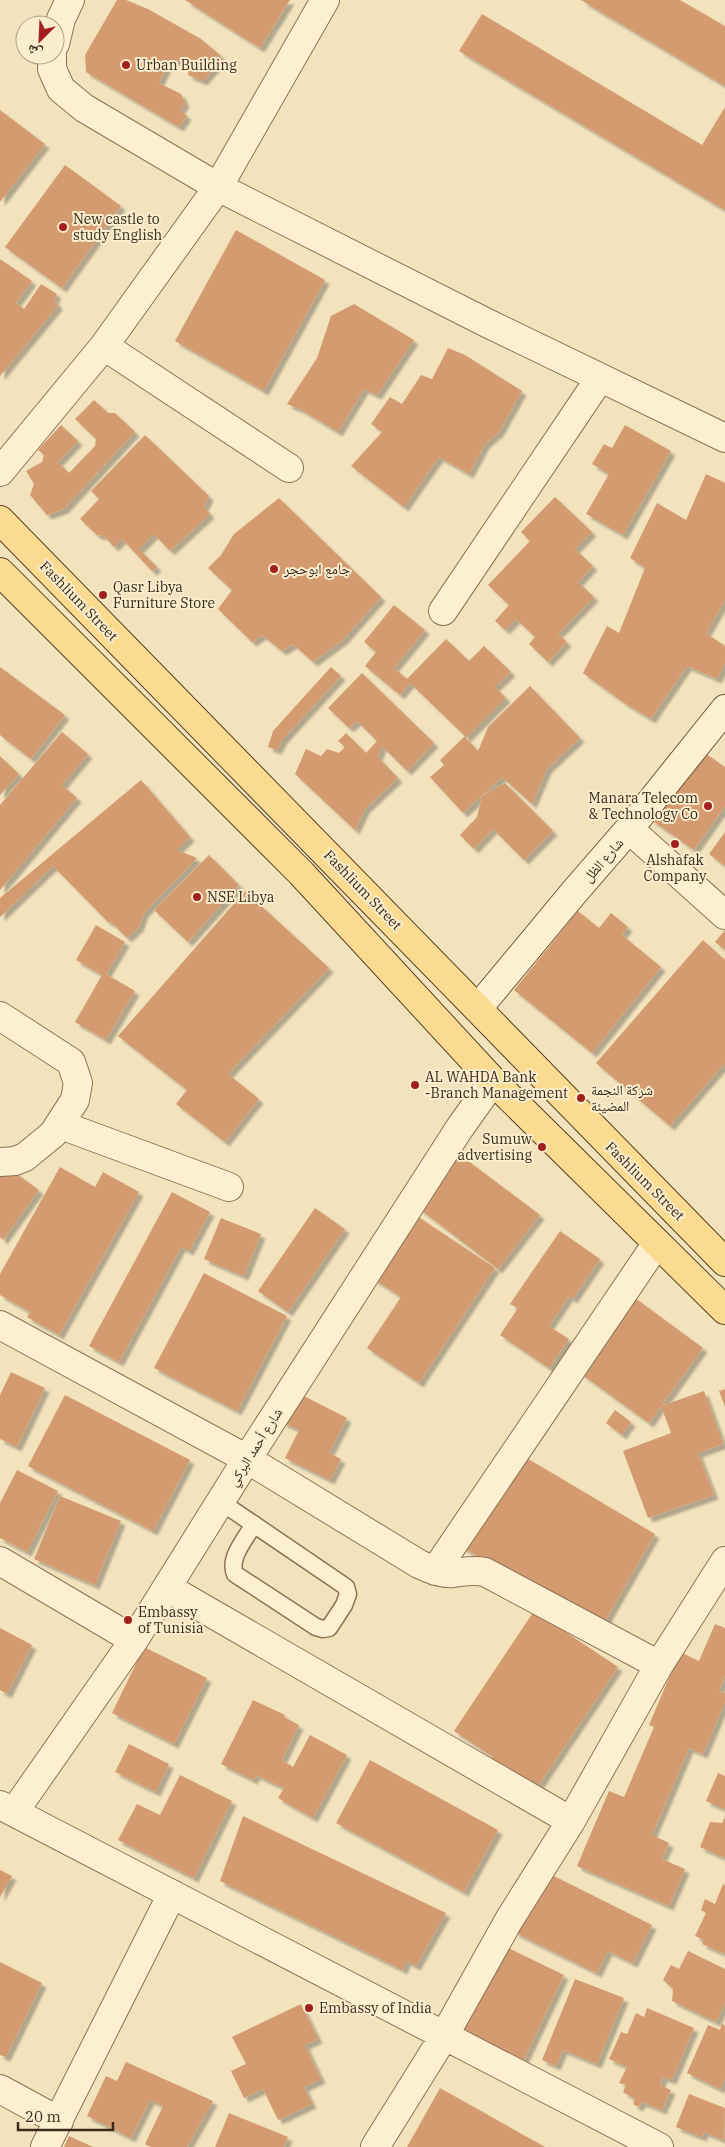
<svg xmlns="http://www.w3.org/2000/svg" width="725" height="2147" font-family="'IBM Plex Serif','Noto Naskh Arabic',serif">
<style>
.building{fill:#d59b6f;filter:url(#shadow)}
.lines{fill:none;stroke-linecap:round;stroke-linejoin:round}
.lane-casing{stroke:#8c7354;stroke-width:19}
.street-casing{stroke:#8c7354;stroke-width:30}
.secondary-casing{stroke:#6e5438;stroke-width:30}
.primary-casing{stroke:#594129;stroke-width:30}
.lane{stroke:#fcf0d1;stroke-width:16}
.street{stroke:#fcf0d1;stroke-width:28}
.secondary{stroke:#fcf0d1;stroke-width:28}
.primary{stroke:#fadb90;stroke-width:28}
.poi-dot{fill:#a1201e;stroke:#f9edcd;stroke-width:2}
.labels{text-anchor:middle;dominant-baseline:central;stroke-width:4;stroke-linejoin:round;paint-order:stroke}
.poi-label{font-size:14px;fill:#3a2a1b;stroke:#f9edcd;text-anchor:start}
.street-label{font-size:14px;fill:#3a2a1b;stroke:#f9edcd}
</style>
<defs>
<filter id="shadow"><feDropShadow dx="4.5" dy="4.5" stdDeviation="1" flood-color="#0004"/></filter>
</defs>
<rect width="100%" height="100%" fill="#f2e3bd"/>
<!-- building -->
<path class="building" d="M117 0H126L148 9 201 39 220 55 222 59 203 81 188 75 189 69 177 60 169 62 159 83 181 94 185 103 180 110 187 116 179 127 86 72 85 55Z
M185 0H290L260 48Z
M581 0H680L725 26V86Z
M482 14 702 145 725 107V210L459 51Z
M0 110 45 144 0 202Z
M65 165 121 206 62 288 5 247Z
M236 230 325 280 264 391 175 341Z
M0 259 32 281 16 303 24 309 41 284 57 294 54 299 58 306 0 376Z
M354 304 414 340 377 395 364 389 338 432 300 409 287 404 317 358 331 316Z
M448 348 465 355 522 391 499 432 485 444 469 474 439 457 404 507 351 466 382 432 371 424 390 397 402 404 421 375 432 379Z
M94 400 108 413H115L135 432 64 509 47 515 30 495 34 484 26 471 42 462 44 455 38 450 61 425 78 441 58 462 69 473 95 446 96 439 75 419Z
M625 425 671 451 623 535 586 514 609 474 592 464 604 444 612 448Z
M145 435 209 496 204 507 210 514 170 551 154 534 139 549 157 567 152 571 122 539 114 547 104 536 97 535 80 519 99 499 91 491Z
M706 474 725 483V600L706 633 725 646V663L717 679 687 666 651 719 626 704 583 673 607 626 619 633 645 568 630 558 657 503 686 520Z
M555 497 592 532 575 549 593 566 578 582 594 597 558 634 567 642 548 662 529 644 535 637 516 619 505 630 495 621 509 605 488 585 530 541 521 532Z
M279 498 381 597 343 640 313 662 293 644 282 651 262 635 252 642 218 609 232 590 208 568 221 555 234 534Z
M394 605 425 630 394 668 407 679 446 639 469 661 484 646 511 672 495 687 506 698 466 738 478 751 488 727 530 686 580 738 547 769 532 804 502 777 463 813 430 777 444 765 440 760 465 736 410 683 400 695 365 666 376 652 364 642Z
M0 667 65 715 31 759 0 735Z
M331 667 341 676 283 739 277 750 268 747 273 731Z
M362 673 434 743 407 771 382 746 378 757 398 778 365 809 355 830 295 774 306 749 321 756 327 749 339 753 345 747 338 741 346 733 366 753 377 741 357 721 349 728 328 708Z
M62 732 88 754 62 785 77 798 0 890V805Z
M705 753 725 767V806L694 850 650 819Z
M0 756 19 774 0 795Z
M141 780 190 837 177 850 197 858 144 913 139 927 127 938 110 921 109 923 53 866 0 917V898Z
M505 783 553 831 524 860 493 829 474 849 460 835 477 817 482 796Z
M725 832V866L709 854Z
M209 855 239 885 188 942 154 910Z
M245 891 329 968 228 1074 259 1099 225 1142 176 1104 187 1090 118 1036Z
M578 911 599 928 611 913 628 927 622 935 661 967 592 1053 514 990Z
M96 925 125 942 106 974 135 991 106 1040 75 1022 102 975 76 960Z
M725 930V950L715 942Z
M703 940 725 960V1063L670 1126 596 1063Z
M459 1154 540 1215 498 1269 417 1207Z
M3 1164 39 1190 3 1240 0 1237V1168Z
M60 1167 95 1187 103 1172 139 1192 59 1335 27 1317 30 1312 0 1295V1274Z
M172 1192 210 1212 189 1251 181 1247 119 1362 89 1346Z
M315 1208 345 1229 288 1312 258 1291Z
M414 1214 495 1268 419 1383 367 1348 401 1297 372 1278Z
M221 1218 261 1234 244 1276 204 1259Z
M560 1231 600 1259 573 1299 569 1296 549 1326 569 1339 549 1368 500 1335 518 1308 510 1304Z
M204 1273 287 1316 237 1411 154 1368Z
M635 1298 703 1348 649 1423 580 1373Z
M11 1372 45 1388 17 1447 0 1439V1395Z
M725 1389V1407L719 1391Z
M704 1391 723 1444 698 1453 714 1495 648 1518 623 1451 671 1433 661 1406Z
M296 1392 347 1418 329 1453 341 1459 330 1480 285 1458 299 1430 282 1422Z
M65 1395 190 1460 153 1531 28 1466Z
M615 1410 631 1422 622 1435 606 1423Z
M525 1457 655 1534 601 1628 460 1546Z
M17 1470 58 1491 27 1552 0 1538V1503Z
M60 1496 121 1521 95 1585 34 1559Z
M534 1611 618 1667 534 1792 489 1762 493 1757 454 1731Z
M715 1624 725 1628V1675L719 1691 725 1693V1702L703 1754 689 1748 652 1835 669 1843 662 1859 685 1869 669 1906 577 1866 609 1791 624 1797 654 1727 649 1725 680 1652 699 1661Z
M0 1628 32 1645 7 1694 0 1690Z
M144 1647 207 1678 174 1744 112 1713Z
M253 1700 285 1715 284 1717 299 1725 282 1760 293 1767 310 1735 347 1755 313 1818 278 1798 284 1788 256 1775 253 1780 221 1764Z
M129 1744 169 1764 156 1792 115 1772Z
M370 1760 498 1830 464 1892 336 1823Z
M718 1773 725 1776V1809L706 1801Z
M180 1775 232 1801 194 1878 118 1840 137 1804 160 1815Z
M243 1816 446 1913 416 1966 406 1961 403 1970 220 1881Z
M725 1817V1858L700 1847 710 1822 722 1823Z
M0 1870 12 1876 0 1897Z
M544 1871 652 1925 633 1963 608 1951 597 1973 514 1932Z
M723 1884 725 1885V1954L702 1944 704 1940 695 1936 706 1913 701 1910 705 1899 715 1904Z
M500 1944 564 1975 520 2068 455 2037Z
M688 1951 725 1969V2003L716 2022 672 2001 673 1989 663 1980 671 1965 679 1969Z
M0 1962 42 1983 6 2057 0 2055Z
M575 1979 624 1998 597 2064 563 2050 556 2066 542 2060Z
M301 2004 318 2039 305 2045 321 2079 304 2087 312 2104 278 2120 263 2089 244 2098 231 2071 246 2064 232 2037Z
M647 2008 694 2028 672 2080 663 2077 660 2085 671 2090 662 2110 642 2102 638 2107 633 2104 635 2099 623 2092 626 2085 619 2083 627 2067 609 2059 621 2032 627 2034 636 2013 644 2017Z
M722 2023 725 2026V2079L720 2089 687 2073 708 2025 720 2030Z
M126 2062 213 2101 187 2147H151L145 2144 163 2106 150 2100 131 2138 87 2116 106 2076 117 2081Z
M440 2088 545 2147H407Z
M689 2094 725 2108 724 2140 704 2132 702 2137 676 2127Z
M229 2113 288 2137 284 2147H215Z
M69 2136 93 2147H64Z"/>
<g class="lines">
<!-- lane casing -->
<g class="lane-casing">
<path id="lane" d="M221 1502 346 1587 348 1594 344 1605 329 1628 323 1629 316 1627 235 1574C228 1558 246 1538 254 1524"/>
</g>
<!-- street casing -->
<g class="street-casing">
<path id="street" d="M55 44 61 19 70 0
M52 55V69L61 89 84 108 218 187 485 322 725 438
M104 346 289 468
M0 472 104 346 218 187 325 0
M443 611 600 378
M629 829 725 915
M0 1016 71 1062 78 1083 75 1100 53 1134 25 1157 15 1161 0 1162
M61 1125 229 1187
M0 1325 247 1459 419 1564C429 1569 442 1574 453 1573 466 1572 471 1569 485 1572L659 1665
M0 1561 134 1640
M435 1571 657 1243
M168 1588 571 1821
M0 1805 659 2147
M14 1812 134 1640 247 1459 459 1129 493 1081
M0 2089 59 2121
M45 2147 172 1894
M375 2147 444 2036 509 1920 571 1821 659 1665 725 1561"/>
</g>
<!-- secondary casing -->
<g class="secondary-casing">
<path id="secondary" d="M478 1008 576 890 629 829 725 709"/>
</g>
<!-- primary casing -->
<g class="primary-casing">
<path id="primary" d="M0 520 725 1262
M0 572 301 873 493 1081 725 1310"/>
</g>
<!-- lane -->
<use href="#lane" class="lane"/>
<!-- street -->
<use href="#street" class="street"/>
<!-- secondary -->
<use href="#secondary" class="secondary"/>
<!-- primary -->
<use href="#primary" class="primary"/>
</g>
<!-- markers -->
<g class="poi-dot">
<circle cx="126" cy="65" r="5"/>
<circle cx="63" cy="227" r="5"/>
<circle cx="274" cy="569" r="5"/>
<circle cx="103" cy="595" r="5"/>
<circle cx="708" cy="806" r="5"/>
<circle cx="675" cy="844" r="5"/>
<circle cx="197" cy="897" r="5"/>
<circle cx="415" cy="1085" r="5"/>
<circle cx="581" cy="1098" r="5"/>
<circle cx="542" cy="1147" r="5"/>
<circle cx="128" cy="1620" r="5"/>
<circle cx="309" cy="2008" r="5"/>
</g>
<g class="labels">
<!-- poi labels -->
<g class="poi-label">
<text x="136" y="65">Urban Building</text>
<text x="73" y="219">New castle to<tspan x="73" dy="16">study English</tspan></text>
<text x="284" y="569">جامع ابوحجر</text>
<text x="113" y="587">Qasr Libya<tspan x="113" dy="16">Furniture Store</tspan></text>
<text x="698" y="798" text-anchor="end">Manara Telecom<tspan x="698" dy="16">&amp; Technology Co</tspan></text>
<text x="675" y="860" text-anchor="middle">Alshafak<tspan x="675" dy="16">Company</tspan></text>
<text x="207" y="897">NSE Libya</text>
<text x="425" y="1077">AL WAHDA Bank<tspan x="425" dy="16">-Branch Management</tspan></text>
<text x="591" y="1090">شركة النجمة<tspan x="591" dy="16">المضيئة</tspan></text>
<text x="532" y="1139" text-anchor="end">Sumuw<tspan x="532" dy="16">advertising</tspan></text>
<text x="138" y="1612">Embassy<tspan x="138" dy="16">of Tunisia</tspan></text>
<text x="319" y="2008">Embassy of India</text>
</g>
<!-- street labels -->
<g class="street-label">
<text transform="translate(79 601) rotate(46)">Fashlium Street</text>
<text transform="translate(603 860) rotate(-49)">شارع الظل</text>
<text transform="translate(363 890) rotate(46)">Fashlium Street</text>
<text transform="translate(645 1181) rotate(45)">Fashlium Street</text>
<text transform="translate(255 1447) rotate(-58)">شارع أحمد البركي</text>
</g>
</g>
<!-- north arrow -->
<g transform="translate(40 40) rotate(204)"><circle r="24" fill="#f9edcd" stroke="#ad9f86"/>
<path d="M0-4L9 19L0 12L-9 19Z" fill="#a1201e"/>
<text y="-8" font-size="14" font-weight="bold" text-anchor="middle" fill="#3a2a1b">ش</text>
</g>
<!-- scale -->
<path d="M18 2122v8h95v-8" fill="none" stroke="#3a2a1b" stroke-width="2.5"/>
<text x="25" y="2122" font-size="15" fill="#3a2a1b" stroke="#f9edcd" stroke-width="4" paint-order="stroke">20 m</text>
</svg>
